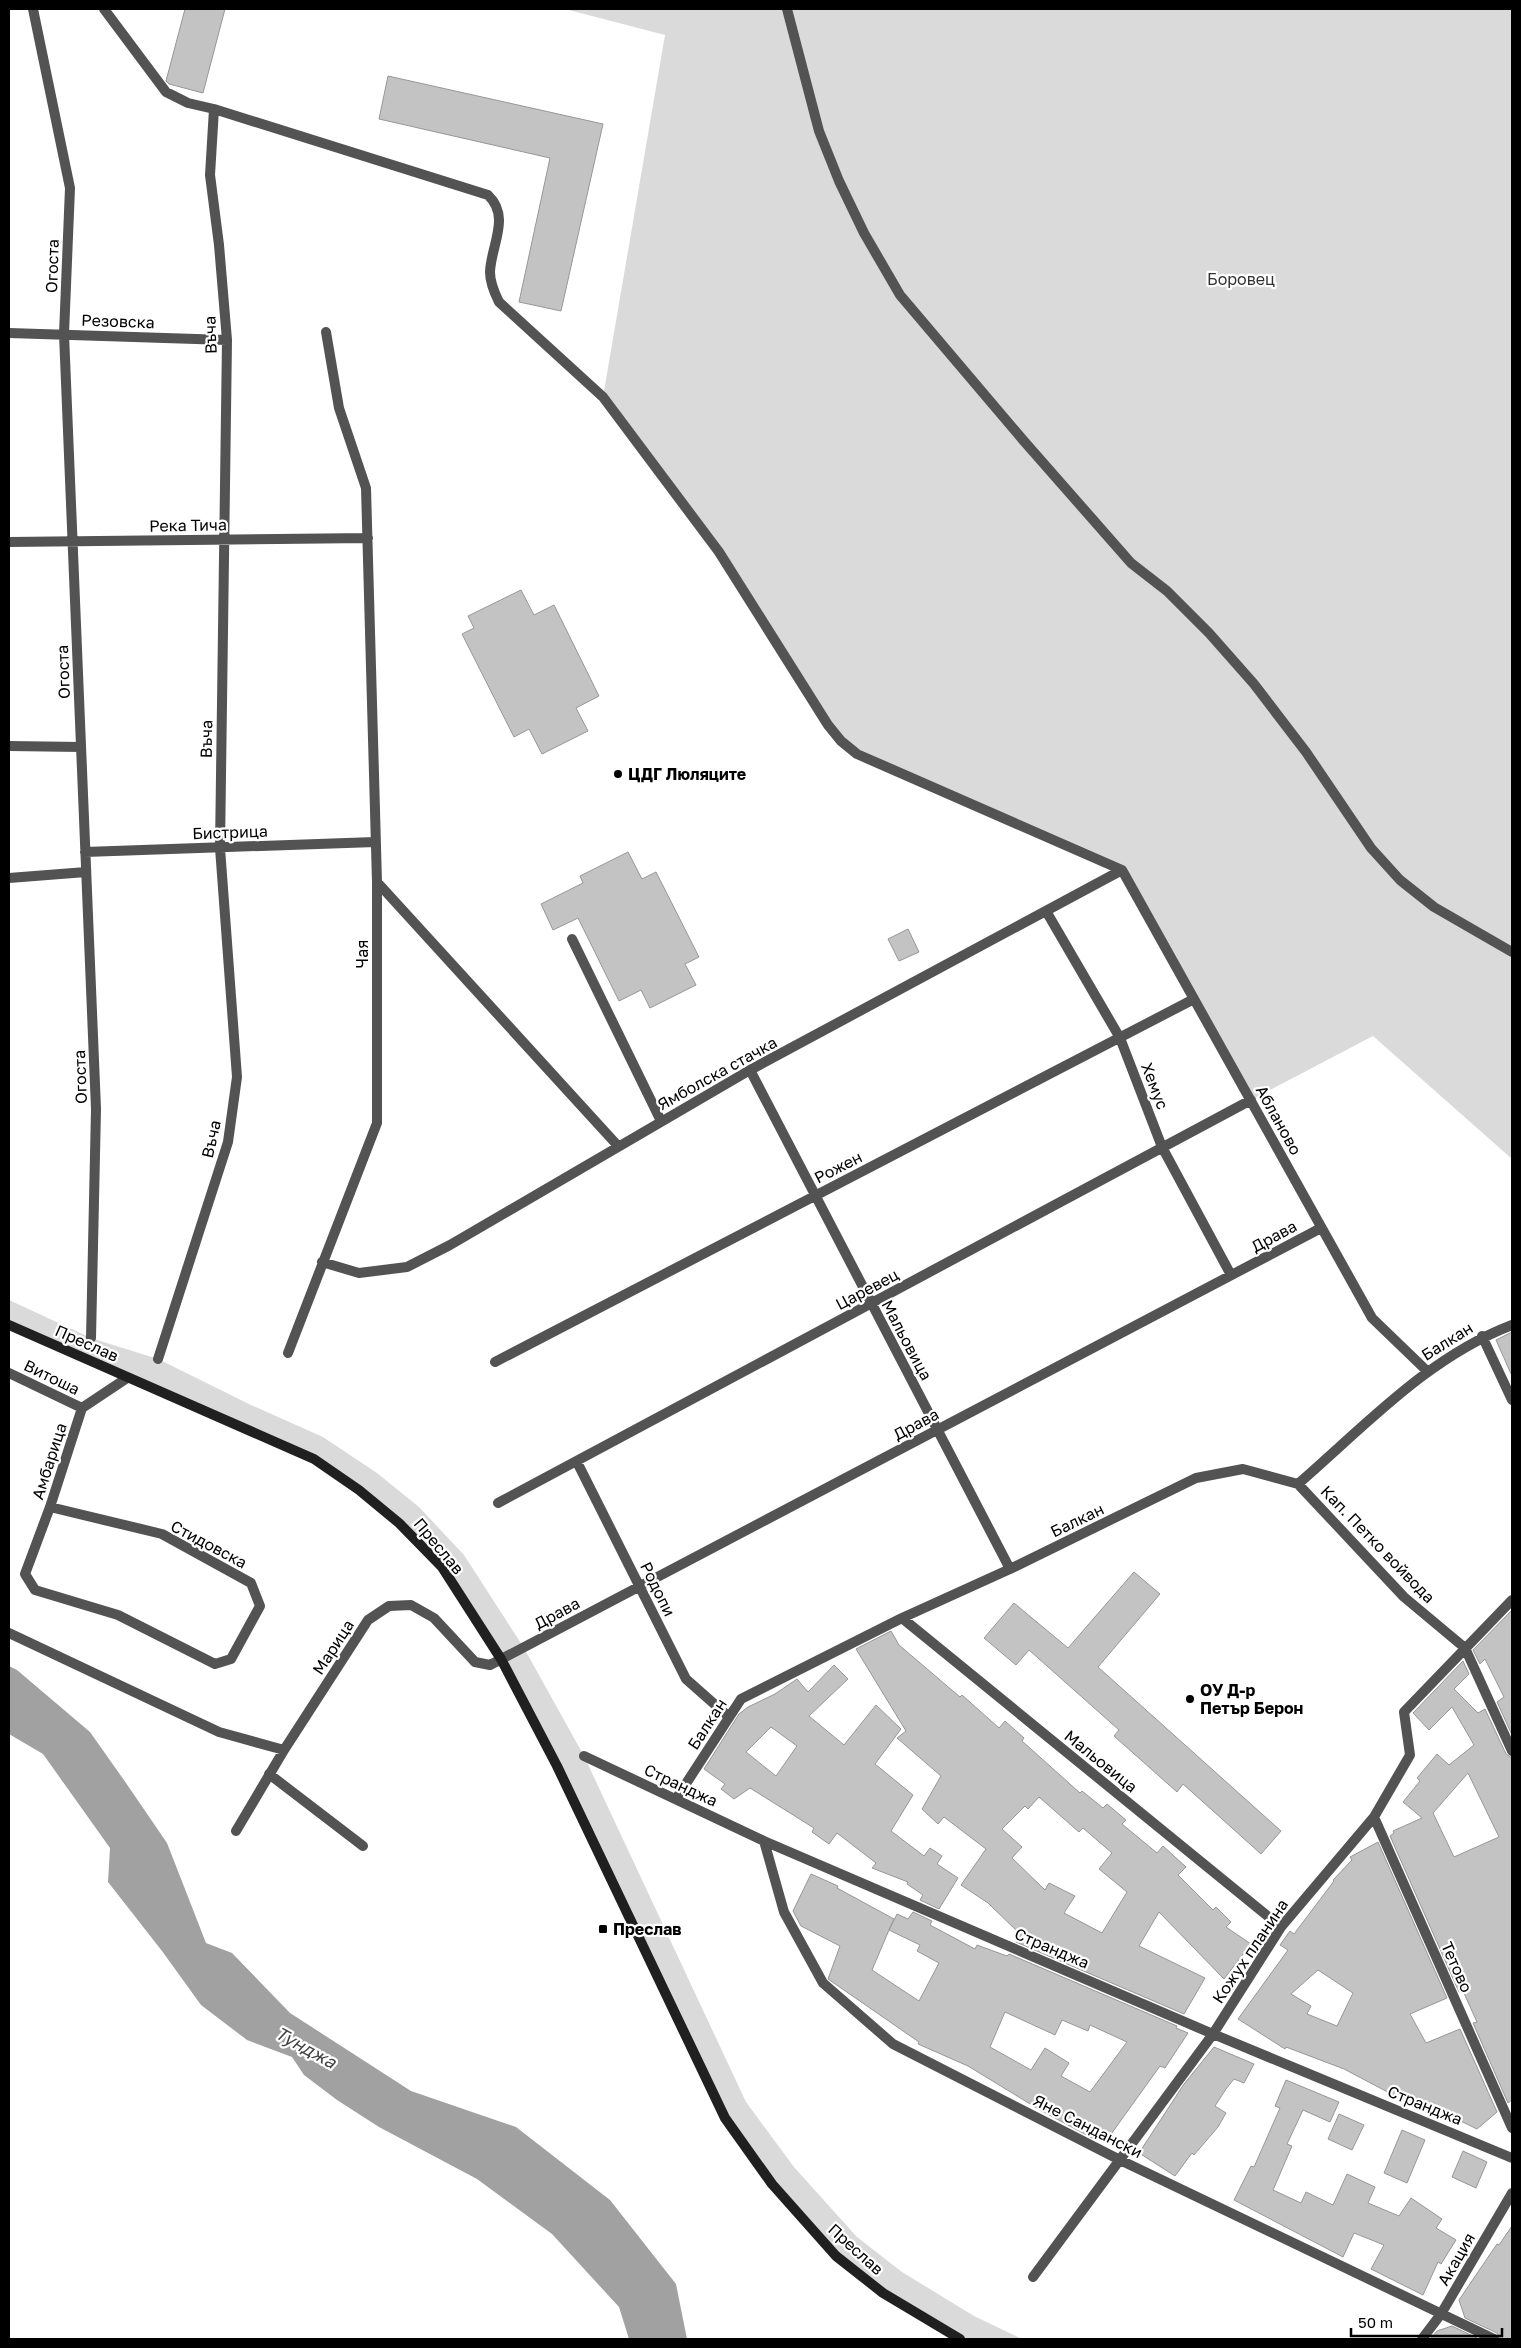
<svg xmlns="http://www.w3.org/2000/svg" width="1521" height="2348" font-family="'Golos Text',sans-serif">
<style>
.green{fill:#dadada}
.water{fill:#a1a1a1}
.building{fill:#c3c3c3;stroke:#979797;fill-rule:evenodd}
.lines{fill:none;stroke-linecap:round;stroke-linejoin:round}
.lane{stroke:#535353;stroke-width:10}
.street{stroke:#535353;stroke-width:10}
.secondary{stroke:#202020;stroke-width:10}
.poi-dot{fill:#000;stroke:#fff;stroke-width:2}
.labels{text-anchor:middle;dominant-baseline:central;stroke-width:4.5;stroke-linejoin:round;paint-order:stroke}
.street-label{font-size:16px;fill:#000;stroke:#fff}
.park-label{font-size:16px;fill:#313131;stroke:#fff}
.poi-label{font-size:16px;font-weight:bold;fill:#000;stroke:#fff;text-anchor:start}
.water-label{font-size:18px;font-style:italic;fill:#424242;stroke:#fff}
</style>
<rect width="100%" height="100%" fill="#fff"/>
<!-- green -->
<path class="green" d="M565 9H1512V1159L1373 1036 1251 1100 1122 870 841 741 719 552 603 397 665 35Z
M9 1300 91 1338 158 1359 251 1405 323 1437 377 1473 419 1507 464 1555 524 1648 584 1756 746 2102 794 2167 857 2237 902 2272 974 2316 1022 2339H960L836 2256 725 2118 501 1659 442 1567 399 1523 314 1459 9 1325Z"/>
<!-- water -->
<path class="water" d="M9 1666 17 1670 90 1732 126 1783 167 1843 206 1943 232 1953 290 2013 411 2091 516 2127 610 2200 676 2284 687 2339H629L619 2307 552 2234 477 2179 379 2127 337 2100 304 2075 292 2057 247 2040 201 2005 162 1951 108 1882 110 1848 43 1754 9 1734Z"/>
<!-- building -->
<path class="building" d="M185 9H225L203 93 169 84 166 81Z
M388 76 603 124 561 311 519 302 550 158 379 119Z
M521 590 534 615 554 605 599 696 576 708 588 731 542 754 529 729 514 737 462 634 474 628 468 616Z
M628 852 642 879 656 872 699 957 685 964 696 985 650 1008 641 990 619 1001 578 918 553 930 541 904 583 883 580 876Z
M908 929 919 952 899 961 888 939Z
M1512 1332V1376L1496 1340Z
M1134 1572 1160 1594 1098 1667 1281 1831 1261 1854 1183 1784 1177 1792 1114 1736 1119 1730 1029 1650 1016 1665 984 1638 1014 1603 1068 1648Z
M1512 1610V1735L1497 1702 1504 1697 1485 1659 1480 1664 1473 1650Z
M891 1631 899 1645 960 1697 962 1695 999 1728 1005 1721 1024 1738 1022 1741 1080 1793 1082 1791 1103 1808 1107 1804 1126 1820 1122 1824 1157 1853 1163 1846 1186 1867 1178 1875 1213 1910 1216 1907 1231 1922 1226 1927 1251 1944 1224 1979 1159 1912 1139 1946 1205 1978 1184 2014 1016 1942 1020 1934 988 1903 961 1885 986 1849 944 1817 938 1824 922 1809 941 1776 897 1738 906 1731 856 1649ZM1039 1797 1079 1832 1083 1828 1112 1853 1099 1869 1127 1892 1102 1933 1064 1913 1075 1896 1049 1883 1045 1890 1012 1858 1022 1847 1002 1829 1025 1806 1028 1809Z
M1463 1661 1469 1674 1454 1689 1478 1713 1485 1709 1506 1754 1512 1758V2100L1508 2103 1473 2023 1477 2022 1463 1991 1459 1992 1390 1836 1394 1833 1393 1831 1422 1818 1403 1802 1420 1781 1417 1778 1437 1754 1449 1765 1474 1745 1452 1707 1429 1730 1413 1713ZM1468 1773 1499 1837 1454 1857 1433 1813Z
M834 1665 848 1679 809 1716 844 1745 876 1705 901 1729 875 1764 913 1795 891 1831 924 1856 930 1848 942 1856 937 1864 958 1878 939 1909 920 1900 923 1895 907 1884 908 1882 872 1868 876 1863 837 1833 829 1844 812 1832 814 1828 750 1788 734 1799 721 1789 725 1784 704 1769 739 1714 748 1707 775 1694 797 1679 808 1692ZM771 1727 797 1746 776 1776 746 1752Z
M1378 1842 1447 1998 1410 2014 1426 2043 1460 2029 1497 2112 1477 2129 1438 2110 1435 2117 1344 2069 1286 2047 1285 2049 1238 2019 1288 1950 1280 1945 1290 1931 1294 1934 1334 1881 1333 1880 1352 1860 1350 1857ZM1318 1970 1353 1993 1337 2026 1307 2014 1311 2006 1291 1994Z
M811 1874 838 1886 837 1888 894 1919 889 1930 897 1914 908 1919 913 1912 932 1921 930 1925 975 1949 977 1945 1007 1956 1009 1954 1177 2026 1176 2028 1188 2033 1165 2068 1160 2066 1109 2137 1096 2140 1040 2110 968 2066 918 2044 919 2042 828 1979 840 1946 801 1926 793 1911ZM889 1930 920 1945 917 1951 939 1963 919 2001 872 1970ZM1005 2012 1055 2035 1062 2020 1088 2031 1090 2025 1127 2042 1090 2092 1061 2076 1069 2063 1045 2048 1031 2070 990 2047Z
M1214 2047 1254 2064 1244 2083 1234 2079 1226 2089 1215 2106 1226 2113 1218 2127 1194 2155 1192 2153 1175 2176 1139 2153 1184 2084Z
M1286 2080 1339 2102 1330 2122 1303 2110 1287 2144 1292 2146 1273 2190 1301 2203 1306 2192 1333 2205 1347 2174 1375 2187 1368 2203 1399 2216 1411 2198 1442 2219 1436 2228 1456 2240 1441 2264 1438 2262 1423 2295 1371 2269 1384 2245 1354 2233 1343 2257 1234 2200 1251 2166 1254 2167 1280 2108 1275 2106Z
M1339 2114 1364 2125 1352 2150 1328 2139Z
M1402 2130 1425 2140 1407 2183 1384 2173Z
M1463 2151 1487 2162 1476 2188 1452 2177Z
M1512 2226V2339H1501L1497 2333 1465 2318 1459 2300 1497 2244 1499 2245Z
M1452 2326 1479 2339H1430L1437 2331Z"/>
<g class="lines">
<!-- lane -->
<path class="lane" d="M572 939 661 1121"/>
<!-- street -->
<path class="street" d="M33 9 70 188 64 334 96 1109 91 1338
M104 9 166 92 188 103 214 109 488 195C511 217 491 245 490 272 490 283 494 292 499 302L603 397 719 552 828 725 841 741 857 754 1122 870
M787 9 819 131 839 181 864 233 900 295 1023 440 1131 563 1167 591 1209 633 1254 684 1306 752 1371 848 1400 880 1434 907 1512 952
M9 333 227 340
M9 542 368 538
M9 746 81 747
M85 852 375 842
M1122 870 1372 1318 1427 1371
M9 878 86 872
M377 882 618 1146
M1046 911 1120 1038 1162 1147 1231 1275
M750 1070 1010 1569
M322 1262 359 1273 407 1267 450 1245 750 1070 1122 870
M1482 1336 1512 1400
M288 1353 377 1123V882L366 488 339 408 326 332
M158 1359 228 1142 237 1077 220 848 227 340 219 245 210 175 214 109
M495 1362 1194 999
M9 1373 82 1408
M577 1462 686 1679 729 1717
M1298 1484 1404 1597 1465 1648 1512 1751
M498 1503 1251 1100
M50 1507 162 1534 251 1583 260 1606 231 1659 215 1664 118 1615 35 1590 25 1574 50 1507 82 1408 127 1378
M902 1618 1281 1927
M9 1633 219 1732 284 1750
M584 1756 764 1841 1213 2034 1512 2158
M269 1774 363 1846
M676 1799 741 1699 902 1618 1010 1569 1196 1478 1243 1469 1298 1484C1365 1426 1428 1357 1512 1325
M1374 1817 1512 2128
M236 1831 284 1750 368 1620 389 1606 411 1605 434 1618 475 1662 490 1665 1321 1228
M764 1841 784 1912 823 1983 893 2044 1120 2160 1494 2339
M1033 2277 1213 2034 1281 1927 1374 1817 1410 1755 1404 1712 1512 1600
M1422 2339 1441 2314 1512 2193"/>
<!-- secondary -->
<path class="secondary" d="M9 1325 314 1459 359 1490 399 1523 442 1567 501 1659 557 1766 725 2118 772 2184 836 2256 883 2293 960 2339"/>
</g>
<!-- markers -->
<g class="poi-dot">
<circle cx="618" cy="774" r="5"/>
<circle cx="1190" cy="1699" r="5"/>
<rect x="598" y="1924" width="10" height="10" rx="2.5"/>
</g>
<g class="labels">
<!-- street labels -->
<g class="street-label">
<text transform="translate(52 266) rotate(-88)">Огоста</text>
<text transform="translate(118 321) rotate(2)">Резовска</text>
<text transform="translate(210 335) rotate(-92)">Въча</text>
<text transform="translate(188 525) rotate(-1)">Река Тича</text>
<text transform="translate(63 672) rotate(-92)">Огоста</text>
<text transform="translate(206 739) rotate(-89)">Въча</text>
<text transform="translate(230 832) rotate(-2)">Бистрица</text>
<text transform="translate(362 954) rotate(-90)">Чая</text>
<text transform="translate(717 1073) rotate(-29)">Ямболска стачка</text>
<text transform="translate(80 1077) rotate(-92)">Огоста</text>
<text transform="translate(1155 1086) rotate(69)">Хемус</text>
<text transform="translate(1279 1120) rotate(61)">Абланово</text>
<text transform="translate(211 1139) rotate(-77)">Въча</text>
<text transform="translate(838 1167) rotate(-27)">Рожен</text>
<text transform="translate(1274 1236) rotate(-28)">Драва</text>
<text transform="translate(867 1289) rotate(-28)">Царевец</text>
<text transform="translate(907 1340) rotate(62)">Мальовица</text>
<text transform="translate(1447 1341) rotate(-32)">Балкан</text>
<text transform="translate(87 1343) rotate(24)">Преслав</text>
<text transform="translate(52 1377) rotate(26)">Витоша</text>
<text transform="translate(916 1424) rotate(-28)">Драва</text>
<text transform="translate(49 1461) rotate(-72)">Амбарица</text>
<text transform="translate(1077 1520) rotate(-26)">Балкан</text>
<text transform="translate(209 1544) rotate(28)">Стидовска</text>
<text transform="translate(1378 1544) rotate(46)">Кап. Петко войвода</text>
<text transform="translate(439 1546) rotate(50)">Преслав</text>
<text transform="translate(658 1589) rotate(64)">Родопи</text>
<text transform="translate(557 1613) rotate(-28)">Драва</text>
<text transform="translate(333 1647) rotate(-57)">Марица</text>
<text transform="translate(707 1724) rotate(-57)">Балкан</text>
<text transform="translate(1101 1761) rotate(39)">Мальовица</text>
<text transform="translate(681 1785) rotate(25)">Странджа</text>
<text transform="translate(1052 1948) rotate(23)">Странджа</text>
<text transform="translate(1250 1951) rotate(-56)">Кожух планина</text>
<text transform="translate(1457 1967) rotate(66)">Тетово</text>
<text transform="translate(1425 2105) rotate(22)">Странджа</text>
<text transform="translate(1088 2126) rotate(27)">Яне Сандански</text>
<text transform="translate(856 2249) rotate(42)">Преслав</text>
<text transform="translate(1456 2259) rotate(-60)">Акация</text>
</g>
<!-- park labels -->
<g class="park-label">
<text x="1241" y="279">Боровец</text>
</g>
<!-- poi labels -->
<g class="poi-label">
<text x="628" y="774">ЦДГ Люляците</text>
<text x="1200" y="1690">ОУ Д-р<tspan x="1200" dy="18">Петър Берон</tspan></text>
<text x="613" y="1929">Преслав</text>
</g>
<!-- water labels -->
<g class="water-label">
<text transform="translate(306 2047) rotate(29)">Тунджа</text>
</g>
</g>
<!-- border -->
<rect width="1521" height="2348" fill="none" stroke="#000000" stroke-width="20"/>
<!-- scale -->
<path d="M1351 2328v8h151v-8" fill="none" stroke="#000000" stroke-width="2.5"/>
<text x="1358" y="2328" font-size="15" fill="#000000" stroke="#ffffff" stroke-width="4" paint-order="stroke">50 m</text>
</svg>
